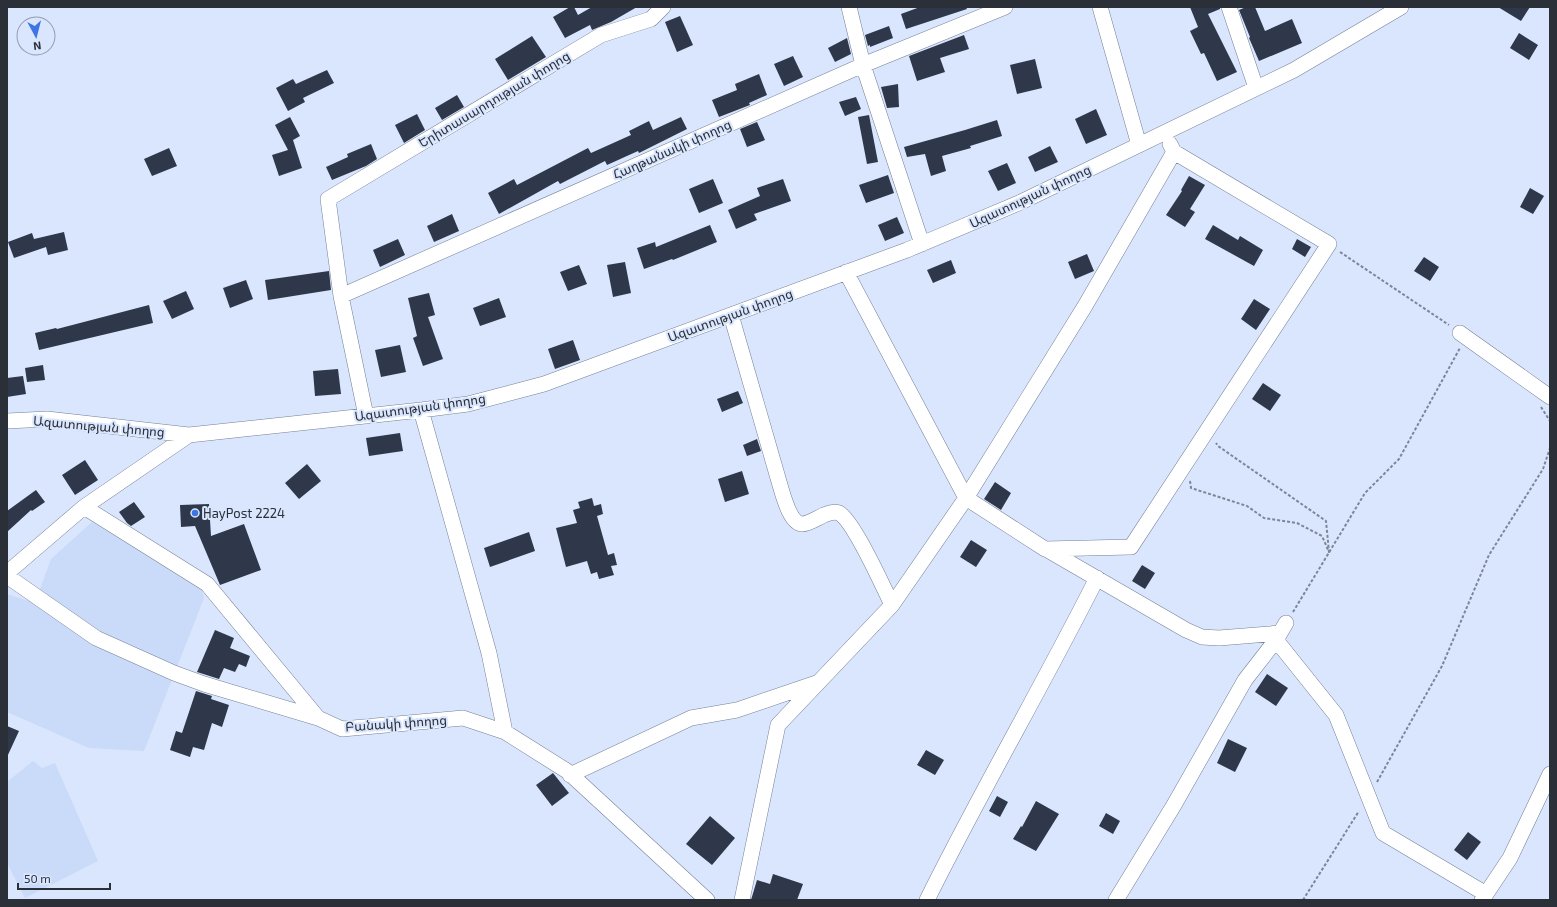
<svg xmlns="http://www.w3.org/2000/svg" width="1557" height="907" font-family="'Exo 2','Noto Sans Armenian',sans-serif">
<style>
.built{fill:#cadaf9}
.building{fill:#2e384a}
.lines{fill:none;stroke-linecap:round;stroke-linejoin:round}
.minor-casing{stroke:#758196;stroke-width:16}
.path{stroke:#7d8696;stroke-width:2;stroke-dasharray:3 2;stroke-linecap:butt}
.minor{stroke:#fff;stroke-width:15}
.poi-dot{fill:#3f74e5;stroke:#d9e6fe;stroke-width:1.5}
.labels{text-anchor:middle;dominant-baseline:central;stroke-width:4;stroke-linejoin:round;paint-order:stroke}
.street-label{font-size:13px;fill:#2a2f38;stroke:#d9e6fe}
.poi-label{font-size:13px;fill:#2a2f38;stroke:#d9e6fe;text-anchor:start}
</style>
<rect width="100%" height="100%" fill="#d9e6fe"/>
<!-- built -->
<path class="built" d="M92 522 201 587 204 598 144 751 89 748 7 712V594L35 603 51 559Z
M33 761 42 768 55 763 98 861 25 898 7 863V782Z"/>
<!-- building -->
<path class="building" d="M570 7H574L578 15 592 7H637L611 22 592 30 590 25 565 38 553 17Z
M920 7H966L967 9 906 29 901 14Z
M1190 7H1220V9L1208 14 1237 72 1217 81 1204 53 1201 54 1190 31 1198 27Z
M1246 7H1255L1265 31 1292 19 1302 43 1259 61 1249 38 1250 37 1239 10Z
M1498 7H1530L1521 21Z
M680 16 693 45 677 52 665 22Z
M889 26 893 38 870 47V45L868 46 865 35Z
M1519 33 1538 45 1529 60 1510 48Z
M964 35 969 49 940 58 945 72 917 81 909 56Z
M532 36 546 57 508 80 495 59Z
M847 38 851 54 835 62 828 48Z
M793 56 803 77 784 86 774 64Z
M1035 59 1042 88 1017 94 1010 65Z
M327 70 334 83 303 98 305 102 288 111 276 88 293 79 296 84Z
M759 74 767 95 749 103 750 105 719 117 712 100 737 90 735 84Z
M898 84 899 107 887 108 881 87Z
M457 95 464 107 442 120 435 108Z
M856 97 861 109 845 116 839 102Z
M1096 109 1107 135 1086 144 1075 119Z
M417 114 425 130 404 143 395 125Z
M869 115 878 162 867 164 858 117Z
M290 117 300 136 293 140 302 168 279 176 272 155 288 150 275 125Z
M681 117 687 129 639 153 638 151 607 165 605 161 560 184 558 181 499 214 488 193 514 179 517 185 588 148 591 153 631 135 629 131 649 121 653 130Z
M997 120 1002 136 970 146 971 148 942 156 946 171 931 176 925 154 907 157 904 147 965 130Z
M757 122 765 140 747 147 740 129Z
M371 144 377 159 366 166 332 180 326 167 348 157 347 154Z
M1050 146 1058 162 1035 172 1028 157Z
M169 148 177 166 152 176 144 159Z
M1007 163 1016 183 998 191 988 171Z
M888 175 894 193 866 203 859 185Z
M1189 176 1205 185 1190 209 1195 212 1185 227 1166 215 1182 191 1181 190Z
M713 179 723 203 699 213 689 189Z
M783 179 791 201 754 214 757 220 736 229 728 210 760 196 757 188Z
M1530 188 1544 196 1533 214 1520 207Z
M452 214 459 231 434 242 427 226Z
M897 217 904 233 885 241 878 225Z
M710 225 717 242 673 260 672 259 644 269 637 248 655 242 656 247Z
M1213 225 1238 240 1240 236 1263 250 1254 266 1205 239Z
M64 232 68 250 48 255 46 247 14 258 8 242 32 233 34 239Z
M398 239 405 255 380 267 373 250Z
M1297 239 1311 247 1305 257 1292 249Z
M1087 254 1094 271 1075 279 1068 262Z
M1424 257 1439 267 1430 281 1414 271Z
M951 260 956 273 933 283 927 270Z
M625 262 631 293 613 297 607 265Z
M579 265 587 284 568 291 560 272Z
M329 271 331 290 268 300 265 280Z
M246 280 253 299 230 308 223 288Z
M186 291 194 309 172 319 163 301Z
M429 293 435 315 428 317 443 359 423 366 413 338 417 336 408 298Z
M499 298 506 317 480 326 473 308Z
M1254 299 1270 309 1256 330 1241 319Z
M149 305 153 323 39 350 35 333 56 328 57 329Z
M573 340 580 360 555 369 548 349Z
M400 345 406 372 381 377 375 350Z
M43 365 45 380 27 382 25 368Z
M338 369 341 394 315 396 313 371Z
M23 376 26 394 7 397V378Z
M1263 383 1281 395 1270 411 1252 399Z
M738 391 743 403 722 412 717 399Z
M400 433 403 451 369 456 366 438Z
M757 439 761 451 747 456 743 445Z
M85 460 98 480 75 495 62 475Z
M307 464 321 481 299 499 285 483Z
M742 471 749 494 725 502 718 479Z
M995 482 1011 493 1001 510 984 499Z
M36 490 45 502 32 511 31 510 7 532V511Z
M592 498 594 506 601 504 603 514 597 516 608 555 614 553 617 565 611 566 614 575 599 579 597 572 591 574 587 561 566 567 556 528 577 523 573 510 580 508 578 502Z
M134 502 145 517 131 526 127 523 119 512Z
M209 504 211 536 244 524 261 570 220 585 195 526 181 527 180 505Z
M529 532 535 551 490 567 484 548Z
M971 540 987 550 976 567 960 557Z
M1142 565 1155 573 1145 589 1132 581Z
M215 630 234 638 230 648 250 656 246 667 239 664 235 672 224 668 219 679 197 672Z
M1267 674 1288 688 1276 706 1255 692Z
M196 691 212 696 211 699 229 705 222 727 212 723 204 750 193 747 190 757 170 750 176 731 182 733Z
M7 726 19 731 7 757Z
M1228 739 1247 748 1235 772 1217 763Z
M926 750 944 760 935 775 917 765Z
M553 773 569 793 552 806 536 785Z
M997 796 1008 802 1000 817 989 811Z
M1036 801 1059 814 1036 851 1013 839 1021 826 1022 827Z
M1106 813 1120 821 1113 834 1099 826Z
M710 816 735 838 712 865 686 844Z
M1468 832 1481 842 1467 860 1454 850Z
M773 874 803 884 797 900H751L757 880 770 884Z"/>
<g class="lines">
<!-- minor casing -->
<g class="minor-casing">
<path id="minor" d="M849 7 863 65 922 244
M1100 7 1139 145
M1229 7 1256 88
M846 272 966 498 1045 549 1131 547 1329 244 1174 152
M341 296 863 65 1005 7
M731 315 780 485C783 495 790 523 802 524 809 524 817 518 824 515 829 513 834 511 839 513 853 520 884 588 892 605
M1460 333 1550 397
M421 410 489 653 505 732
M366 416 341 296 328 199 601 35 651 19 663 7
M7 421 47 419 189 435 421 410 468 404 544 384 907 250 1021 202 1294 70 1401 7
M84 507 207 584 318 718 342 729 463 718 505 732 567 771 707 900
M1046 549 1186 630 1202 637 1219 638 1280 633
M7 573 84 507 189 435
M7 576 96 638 174 673 204 684 318 718
M1276 640 1336 715 1383 833 1486 894
M570 775 691 718 737 710 816 683
M742 900 778 725 892 605 966 498 1085 306 1174 152 1170 144
M927 900C981 791 1042 687 1097 578
M1116 900 1174 805 1245 680 1276 640 1286 623
M1482 900 1510 858 1550 774"/>
</g>
<!-- path -->
<path class="path" d="M1340 252 1449 325
M1541 407 1550 421
M1190 481 1191 488 1247 506 1264 518 1297 523 1322 536 1329 552 1326 521 1218 446 1216 443
M1293 612 1365 493 1399 459 1460 348
M1377 782 1442 666 1489 555 1543 469 1550 448
M1303 900 1359 811"/>
<!-- minor -->
<use href="#minor" class="minor"/>
</g>
<!-- markers -->
<circle class="poi-dot" cx="195" cy="513" r="4"/>
<g class="labels">
<!-- street labels -->
<g class="street-label">
<text transform="translate(494 99) rotate(-31)">Երիտասարդության փողոց</text>
<text transform="translate(672 149) rotate(-24)">Հաղթանակի փողոց</text>
<text transform="translate(1030 196) rotate(-25)">Ազատության փողոց</text>
<text transform="translate(730 315) rotate(-20)">Ազատության փողոց</text>
<text transform="translate(420 407) rotate(-8)">Ազատության փողոց</text>
<text transform="translate(99 426) rotate(5)">Ազատության փողոց</text>
<text transform="translate(396 723) rotate(-4)">Բանակի փողոց</text>
</g>
<!-- poi labels -->
<g class="poi-label">
<text x="203" y="513">HayPost 2224</text>
</g>
</g>
<!-- border -->
<rect width="1557" height="907" fill="none" stroke="#2a2f38" stroke-width="16"/>
<!-- north arrow -->
<g transform="translate(36 36) rotate(173)"><circle r="19" fill="#d9e6fe" stroke="#939daf"/>
<path d="M0-3L7 15L0 10L-7 15Z" fill="#3f74e5"/>
<text y="-6" font-size="11" font-weight="bold" text-anchor="middle" fill="#2a2f38">N</text>
</g>
<!-- scale -->
<path d="M18 883v6h92v-6" fill="none" stroke="#2a2f38" stroke-width="2"/>
<text x="24" y="883" font-size="12" fill="#2a2f38" stroke="#d9e6fe" stroke-width="3" paint-order="stroke">50 m</text>
</svg>
